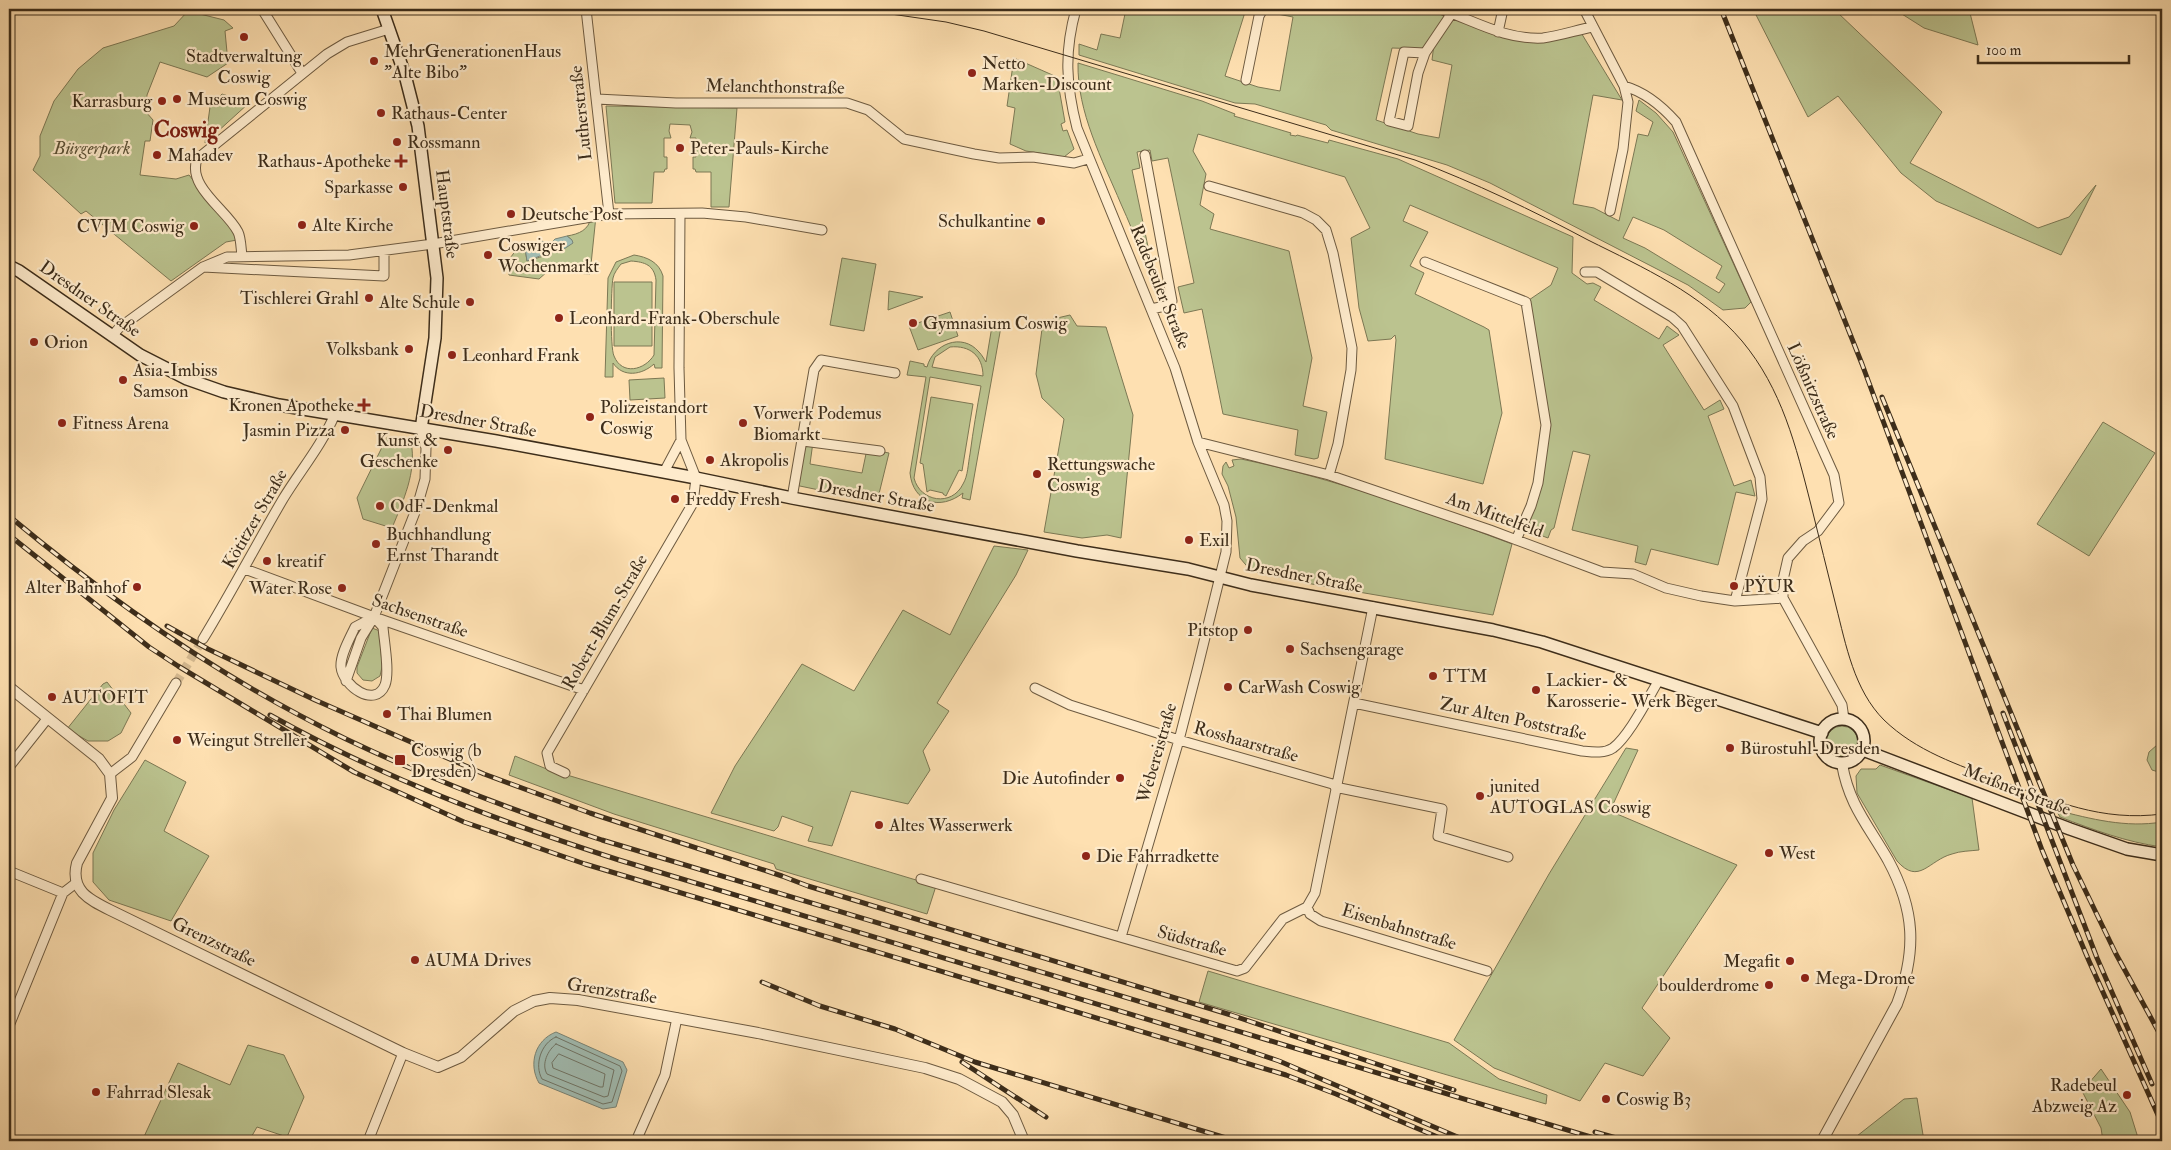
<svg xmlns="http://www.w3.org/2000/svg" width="2171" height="1150" font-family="'IM FELL Double Pica',serif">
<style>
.green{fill:#bbc38f;stroke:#7c7854;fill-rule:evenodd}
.water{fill:#a1bcb2;stroke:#798375}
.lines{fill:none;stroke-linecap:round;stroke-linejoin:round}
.shore{stroke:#6f7466;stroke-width:1}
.minor-tunnel{stroke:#d7bc93;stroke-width:9;stroke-dasharray:9 4.5;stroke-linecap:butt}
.minor-casing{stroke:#6d5a40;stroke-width:11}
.tertiary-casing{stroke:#6d5a40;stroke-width:12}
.secondary-casing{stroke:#3d2d1a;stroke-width:14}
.minor{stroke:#feebcc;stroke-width:9}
.tertiary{stroke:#feebcc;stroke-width:10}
.secondary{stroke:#feebcc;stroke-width:11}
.tram{stroke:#3d2d1a;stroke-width:1}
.rail-casing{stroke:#3d2d1a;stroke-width:5}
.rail{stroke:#feebcc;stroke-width:3;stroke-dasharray:9;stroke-linecap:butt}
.poi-dot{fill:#8f2418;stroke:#feebcc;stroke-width:2}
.labels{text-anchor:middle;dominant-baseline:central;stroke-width:4.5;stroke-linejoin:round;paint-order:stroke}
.poi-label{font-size:18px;fill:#3d2d1a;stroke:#feebcc;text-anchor:start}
.street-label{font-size:18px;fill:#3d2d1a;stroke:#feebcc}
.park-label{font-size:18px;font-style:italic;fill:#5c5237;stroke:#feebcc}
.district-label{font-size:22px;font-weight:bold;fill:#7a1f14;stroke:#feebcc}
</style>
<rect width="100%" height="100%" fill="#fee0b1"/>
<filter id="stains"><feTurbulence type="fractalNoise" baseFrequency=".004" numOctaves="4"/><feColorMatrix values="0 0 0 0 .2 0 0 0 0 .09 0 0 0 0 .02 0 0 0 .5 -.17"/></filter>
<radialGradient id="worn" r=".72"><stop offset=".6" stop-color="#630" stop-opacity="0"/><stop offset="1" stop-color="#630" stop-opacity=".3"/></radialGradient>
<!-- green -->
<path class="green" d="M1126 9H1246L1225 76 1258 87 1280 91 1293 17 1272 13 1266 9H1438L1518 38 1580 31 1622 100 1593 95 1573 204 1594 208 1619 221 1638 134 1648 136 1653 122 1636 111 1639 100 1656 113 1673 132 1751 302 1745 308 1723 310 1688 285 1490 183 1447 165 1331 130 1326 125 1255 104 1235 103 1079 55V44L1097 50 1101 34 1120 38ZM1434 44 1432 60 1452 65 1439 138 1418 134 1376 120 1392 48 1424 49ZM1633 217 1664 230 1722 266 1716 278 1725 284 1719 293 1645 248 1623 238Z
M1753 9H1838L1837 12 1942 112 1910 163 2038 228 2069 217 2096 185 2061 255 1936 201 1901 173 1838 96 1808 117Z
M1894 9H1969L1978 45 1924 28Z
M188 11 224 20 233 28 225 31 228 63 207 77 160 62 147 95 146 112 153 120 150 141H145L140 175 176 179 189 175 236 233 237 240 226 242 171 281 86 211 81 214 33 170 40 156V136L54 101 78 69 103 48 174 26Z
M1014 58 1057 77 1065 122 1061 124 1063 131 1067 130 1074 149 1064 157 1026 151 1010 144 1015 108 1007 106Z
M1078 63 1202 101 1235 114 1234 116 1291 133 1290 135 1296 136 1297 135 1328 143 1329 140 1398 159 1573 237 1572 273 1587 284 1593 283 1601 287 1594 300 1659 339 1667 326 1679 335 1663 345 1704 410 1720 400 1724 409 1708 416 1734 486 1751 480 1755 496 1736 492 1718 565 1651 549 1646 565 1635 562 1638 546 1572 530 1590 455 1573 451 1554 528 1551 530 1548 538 1521 528 1531 506 1544 440 1526 302 1551 285 1558 268 1410 205 1403 221 1428 232 1410 266 1424 273 1415 294 1484 327 1489 330 1502 413 1483 484 1385 459 1396 340 1395 335 1391 339 1368 341 1359 308 1351 238 1370 228 1345 177 1198 134 1193 151 1206 174 1200 205 1214 214 1210 229 1289 251 1312 358 1303 406 1327 412 1318 458 1314 459 1295 455 1298 430 1223 414 1202 309 1184 313 1178 287 1194 283 1168 158 1152 161 1150 150 1137 152 1140 168 1132 170 1157 290H1165L1167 303 1160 304C1148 270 1136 237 1121 204 1102 159 1077 112 1078 63Z
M222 94 249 103 205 143 210 107Z
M606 106 737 108 729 207H711V172H696L695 169H693V157H696V138H690L692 132 690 125 670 124 669 131 671 138H664V157H667V169H665L664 172H654L652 203H615Z
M596 216 590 274 548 271 539 279 509 275 508 261 516 250 525 248 527 261C544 256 560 252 572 240L567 236C579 234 589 230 591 217Z
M634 255C647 257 659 262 663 276L662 368H655L654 364C642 375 623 378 613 363V377H605L608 278 616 262ZM631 261C645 262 654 265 656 280L654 355C645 370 622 376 614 356 610 348 611 288 613 278 614 273 618 268 621 264Z
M842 258 876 264 864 331 830 325Z
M614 282H652V346H614Z
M889 291 923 297 888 310Z
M950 312 958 336 918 350 909 326Z
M1070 315 1077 326 1106 327 1133 415 1121 538 1107 535 1082 538 1044 532 1064 419 1042 398 1036 374 1042 329 1053 319Z
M993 320 1002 321 970 500 962 498 963 493C940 511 913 503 910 473L926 377 907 375 910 361 924 364V366L927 367C933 344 962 332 979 352 982 355 984 359 986 362ZM950 347C970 345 983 356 983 376L932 367 935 357ZM930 377 981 386C977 408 973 431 970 454 968 464 968 476 963 484 952 507 920 502 914 478Z
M664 378 665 398 630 400 629 380Z
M931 397 973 404 962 471 959 470 946 496 943 494V493L930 490 927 492 923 464 920 463Z
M2103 422 2155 453 2089 556 2037 524Z
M387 437 411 442C417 472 403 501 392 528L363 519 357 498Z
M803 441 813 442 810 464 862 473 867 449 889 453 877 502 795 485Z
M1241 459C1333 478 1424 511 1512 544L1493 615 1306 583 1251 571 1240 558 1236 517 1228 486 1222 474 1223 466 1226 462 1229 468 1234 466 1232 460Z
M994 546 1028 550 1016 575 937 703 949 711 923 751 930 770 908 804 851 791 832 846 808 841 813 827 782 816 778 827 774 831 711 813 735 766 802 664 854 691 903 610 950 635Z
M372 628 380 631 382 667 380 676 372 681 363 680 357 673V667Z
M107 682 131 713 121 733 108 741H88L67 729 103 684Z
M1826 742a16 16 0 1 1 32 0a16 16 0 1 1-32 0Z
M2157 745H2162V773L2152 770 2147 760 2149 752Z
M1626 748 1638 750 1610 811 1737 865 1642 1008 1670 1038 1643 1076 1605 1063 1580 1101 1494 1068 1454 1040 1549 874Z
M515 756 566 777 567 775 936 886 927 914 776 869 774 864 614 814 509 775Z
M145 760 186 782 164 831 209 856 171 921 109 900 93 882V853L114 810Z
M1880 765 1972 798 1979 850C1970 851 1960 851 1952 854 1929 860 1919 886 1897 861L1857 793 1856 776 1861 769H1876Z
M2056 810C2091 819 2126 828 2162 822V847C2126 842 2094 830 2060 817Z
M1208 971 1449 1043 1499 1079 1547 1095 1546 1104 1199 1002Z
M248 1045 284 1055 304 1097 287 1137 257 1127 249 1141H142L178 1063 230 1085Z
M2101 1069 2130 1112 2139 1141H2103L2101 1128 2082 1091Z
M1917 1098 1924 1141H1859L1857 1136 1904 1099Z"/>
<!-- water -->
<path class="water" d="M567 236 572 240 573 243 561 251H553L527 261 525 248 528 243 541 241 551 243 555 239Z
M556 1032 623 1062 627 1070 616 1107 603 1109 539 1083C528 1064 535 1040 556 1032Z"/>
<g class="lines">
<!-- shore -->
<path class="shore" d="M556 1037 620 1066 622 1071 612 1102 603 1104 542 1079C534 1065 541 1043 556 1037Z
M556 1044 614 1070 608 1096 604 1097 547 1074C541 1064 548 1050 556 1044Z
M559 1054 605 1074 603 1087H600L553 1068 552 1063Z"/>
<!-- minor-tunnel -->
<path class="minor-tunnel" d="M176 683 203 639"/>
<!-- minor casing -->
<g class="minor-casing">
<path id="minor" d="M262 9 302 73
M586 9 609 214
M1076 9C1064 52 1066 85 1077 128L1175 368 1198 442 1224 505 1227 521 1226 552 1198 666 1179 740 1121 937
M1440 9C1475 21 1505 40 1543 38 1559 36 1577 30 1592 27
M1584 9 1624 86 1628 102 1623 149 1610 211
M1498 32 1503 9
M1425 53 1404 52 1389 121 1408 126 1418 73 1425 53 1452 13
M1246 80 1259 16 1263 9
M1624 86C1645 92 1661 105 1676 122L1834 475 1839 503 1818 531 1803 541 1788 558 1783 580V598L1842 705 1844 719
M597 99 676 103H847L868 110 904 139 974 154 999 158 1033 157 1074 163 1088 159
M1145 155 1172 301 1170 305 1151 309
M1209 186 1303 213 1316 220 1326 230 1333 253 1352 348 1351 370 1338 444 1329 475
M680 214 679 368 681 440
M242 256C241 249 241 238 238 232 227 210 187 187 197 159L327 54 347 42 389 29
M1425 262 1526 302 1546 425 1538 483 1531 506 1516 540
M203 267 384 276V251
M1585 272H1597L1672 317 1682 326 1733 406 1760 477 1762 499 1735 601
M112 336 119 328 203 267 227 257 349 255 433 244 609 214 702 213 746 217 822 230
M803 441 880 451
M1198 442 1329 475 1490 530 1602 572 1633 574 1666 588 1701 596 1735 601 1783 598
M792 498 814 370 821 360 895 373
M245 569 374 617 584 690
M374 617 383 627C384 641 390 672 385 685 375 709 343 686 341 667 340 655 350 638 355 627Z
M203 639C231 593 256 545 283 499 300 471 322 445 335 414
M346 681 361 638 374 617 417 507 425 479 426 448 421 429
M1035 688 1070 705 1179 740 1336 785
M1354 703 1582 751C1592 752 1604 754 1613 748 1629 736 1648 698 1659 680
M9 767 47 719
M565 773 550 766 547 753 693 503 696 478 681 440 664 472
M110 774 132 757 176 683
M1335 787 1442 809 1438 836 1508 857
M9 871 63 893
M921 879 1237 971 1245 968 1283 919 1307 907 1315 893 1373 607
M1307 907 1310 914 1321 921 1487 971
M9 1026 63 893 76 883
M368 1141 403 1053
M636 1141 665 1075 677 1018"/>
</g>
<!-- tertiary casing -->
<g class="tertiary-casing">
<path id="tertiary" d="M9 687 99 759 110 774 112 798 77 863C70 890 88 899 110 910L403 1053 438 1067 461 1057 514 1011 534 1001 550 998 578 1000 758 1033 925 1068 959 1079 1002 1102 1013 1115 1024 1141
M1822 1141 1897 1004C1917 950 1915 910 1888 860 1868 825 1849 805 1842 764"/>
</g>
<!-- secondary casing -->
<g class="secondary-casing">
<path id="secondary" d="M382 9 405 75 418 126 437 278 435 338 421 429
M9 266 19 271 140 355 187 379 224 392 279 405 496 441 696 478 792 498 1077 551 1188 569 1251 585 1493 630 1542 642 1822 733
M1820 741a22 22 0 1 1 44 0a22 22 0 1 1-44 0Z
M1863 750 2070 829 2127 849 2162 855"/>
</g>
<!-- minor -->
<use href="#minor" class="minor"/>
<!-- tertiary -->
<use href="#tertiary" class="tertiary"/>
<!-- secondary -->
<use href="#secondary" class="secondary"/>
<!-- tram -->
<path class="tram" d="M641 9 884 13 946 22 984 31 1415 160C1475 183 1532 210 1588 240 1644 268 1701 293 1742 341 1782 389 1796 446 1811 505 1819 539 1828 572 1836 606 1846 645 1854 690 1884 720 1916 751 1958 765 1999 780 2054 801 2102 822 2162 814"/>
<!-- rail casing -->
<g class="rail-casing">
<path id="rail" d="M1721 9 1862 364 2042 850 2089 961 2162 1124
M1882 397 2073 865 2116 954 2162 1038
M9 516C112 602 224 680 346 739 429 779 515 811 602 840L1604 1141
M9 535 149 647 178 666 354 772 464 822 585 864 1286 1075 1336 1094 1447 1141
M167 626 208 649 315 700 484 774 590 813 782 876 808 886 1231 1015 1454 1090
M2003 713 2097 958 2152 1084
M270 715C381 777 498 821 619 860L1226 1043 1279 1061 1467 1141
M762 982 820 1006 895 1029 975 1062 1236 1141
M962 1062 1046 1117
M1595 1132 1627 1141"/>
</g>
<!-- rail -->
<use href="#rail" class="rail"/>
</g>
<!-- markers -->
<g class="poi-dot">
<circle cx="244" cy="37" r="5"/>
<circle cx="374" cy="61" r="5"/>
<circle cx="972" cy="73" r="5"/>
<circle cx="177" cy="99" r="5"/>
<circle cx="162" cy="101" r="5"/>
<circle cx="381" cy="113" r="5"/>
<circle cx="397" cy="142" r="5"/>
<circle cx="680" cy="148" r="5"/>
<circle cx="157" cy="155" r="5"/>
<path d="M398.5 153.5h5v5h5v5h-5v5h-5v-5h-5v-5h5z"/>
<circle cx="403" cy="187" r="5"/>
<circle cx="511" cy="214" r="5"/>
<circle cx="1041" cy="221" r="5"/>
<circle cx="302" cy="225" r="5"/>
<circle cx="194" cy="226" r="5"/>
<circle cx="488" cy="255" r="5"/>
<circle cx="369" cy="298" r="5"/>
<circle cx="470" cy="302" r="5"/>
<circle cx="559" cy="318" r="5"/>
<circle cx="913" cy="323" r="5"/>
<circle cx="34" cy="342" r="5"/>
<circle cx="409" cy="349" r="5"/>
<circle cx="452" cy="355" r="5"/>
<circle cx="123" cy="380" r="5"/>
<path d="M361.5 397.5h5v5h5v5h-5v5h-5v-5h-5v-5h5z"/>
<circle cx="590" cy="417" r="5"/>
<circle cx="62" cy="423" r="5"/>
<circle cx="743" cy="423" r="5"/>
<circle cx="345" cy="430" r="5"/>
<circle cx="448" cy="450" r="5"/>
<circle cx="710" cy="460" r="5"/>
<circle cx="1037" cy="474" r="5"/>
<circle cx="675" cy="499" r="5"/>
<circle cx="380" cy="506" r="5"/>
<circle cx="1189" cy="540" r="5"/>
<circle cx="376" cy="544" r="5"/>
<circle cx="267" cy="561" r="5"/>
<circle cx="1734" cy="586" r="5"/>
<circle cx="137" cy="587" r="5"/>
<circle cx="342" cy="588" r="5"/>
<circle cx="1248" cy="630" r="5"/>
<circle cx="1290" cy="649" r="5"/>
<circle cx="1433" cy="676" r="5"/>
<circle cx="1228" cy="687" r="5"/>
<circle cx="1536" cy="690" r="5"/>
<circle cx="52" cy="697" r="5"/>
<circle cx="387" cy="714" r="5"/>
<circle cx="177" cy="740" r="5"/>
<circle cx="1730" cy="748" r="5"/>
<rect x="394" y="754" width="12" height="12" rx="2.5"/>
<circle cx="1120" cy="778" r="5"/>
<circle cx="1480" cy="796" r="5"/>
<circle cx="879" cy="825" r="5"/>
<circle cx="1769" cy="853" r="5"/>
<circle cx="1086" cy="856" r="5"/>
<circle cx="415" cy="960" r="5"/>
<circle cx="1790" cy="961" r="5"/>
<circle cx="1805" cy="978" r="5"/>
<circle cx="1769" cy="985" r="5"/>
<circle cx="96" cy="1092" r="5"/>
<circle cx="2127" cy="1095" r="5"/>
<circle cx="1606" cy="1099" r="5"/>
</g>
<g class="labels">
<!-- poi labels -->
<g class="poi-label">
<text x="384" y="51">MehrGenerationenHaus<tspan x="384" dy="21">"Alte Bibo"</tspan></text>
<text x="244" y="56" text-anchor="middle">Stadtverwaltung<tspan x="244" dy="21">Coswig</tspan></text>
<text x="982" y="63">Netto<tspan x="982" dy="21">Marken-Discount</tspan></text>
<text x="187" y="99">Museum Coswig</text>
<text x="152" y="101" text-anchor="end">Karrasburg</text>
<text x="391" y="113">Rathaus-Center</text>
<text x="407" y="142">Rossmann</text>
<text x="690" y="148">Peter-Pauls-Kirche</text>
<text x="167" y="155">Mahadev</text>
<text x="391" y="161" text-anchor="end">Rathaus-Apotheke</text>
<text x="393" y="187" text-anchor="end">Sparkasse</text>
<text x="521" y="214">Deutsche Post</text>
<text x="1031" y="221" text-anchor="end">Schulkantine</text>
<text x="312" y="225">Alte Kirche</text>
<text x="184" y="226" text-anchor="end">CVJM Coswig</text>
<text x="498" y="245">Coswiger<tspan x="498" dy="21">Wochenmarkt</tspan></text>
<text x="359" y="298" text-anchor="end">Tischlerei Grahl</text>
<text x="460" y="302" text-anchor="end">Alte Schule</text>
<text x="569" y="318">Leonhard-Frank-Oberschule</text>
<text x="923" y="323">Gymnasium Coswig</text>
<text x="44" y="342">Orion</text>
<text x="399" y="349" text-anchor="end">Volksbank</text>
<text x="462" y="355">Leonhard Frank</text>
<text x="133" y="370">Asia-Imbiss<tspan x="133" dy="21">Samson</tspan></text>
<text x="354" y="405" text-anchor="end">Kronen Apotheke</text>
<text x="600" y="407">Polizeistandort<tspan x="600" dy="21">Coswig</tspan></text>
<text x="753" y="413">Vorwerk Podemus<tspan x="753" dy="21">Biomarkt</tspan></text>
<text x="72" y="423">Fitness Arena</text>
<text x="335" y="430" text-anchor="end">Jasmin Pizza</text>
<text x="438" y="440" text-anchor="end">Kunst &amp;<tspan x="438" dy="21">Geschenke</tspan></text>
<text x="720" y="460">Akropolis</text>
<text x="1047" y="464">Rettungswache<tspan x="1047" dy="21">Coswig</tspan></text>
<text x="685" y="499">Freddy Fresh</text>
<text x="390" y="506">OdF-Denkmal</text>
<text x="386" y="534">Buchhandlung<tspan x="386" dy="21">Ernst Tharandt</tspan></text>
<text x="1199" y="540">Exil</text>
<text x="277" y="561">kreatif</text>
<text x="1744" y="586">PŸUR</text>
<text x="127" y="587" text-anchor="end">Alter Bahnhof</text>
<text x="332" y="588" text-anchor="end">Water Rose</text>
<text x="1238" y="630" text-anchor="end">Pitstop</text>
<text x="1300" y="649">Sachsengarage</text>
<text x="1443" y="676">TTM</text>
<text x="1546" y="680">Lackier- &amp;<tspan x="1546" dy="21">Karosserie- Werk Beger</tspan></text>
<text x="1238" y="687">CarWash Coswig</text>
<text x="62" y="697">AUTOFIT</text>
<text x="397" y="714">Thai Blumen</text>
<text x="187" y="740">Weingut Streller</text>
<text x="1740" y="748">Bürostuhl-Dresden</text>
<text x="411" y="750">Coswig (b<tspan x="411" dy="21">Dresden)</tspan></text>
<text x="1110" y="778" text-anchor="end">Die Autofinder</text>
<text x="1490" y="786">junited<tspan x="1490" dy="21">AUTOGLAS Coswig</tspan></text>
<text x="889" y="825">Altes Wasserwerk</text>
<text x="1779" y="853">West</text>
<text x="1096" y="856">Die Fahrradkette</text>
<text x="425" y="960">AUMA Drives</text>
<text x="1780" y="961" text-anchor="end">Megafit</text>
<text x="1815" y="978">Mega-Drome</text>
<text x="1759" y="985" text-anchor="end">boulderdrome</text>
<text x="2117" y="1085" text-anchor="end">Radebeul<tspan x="2117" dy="21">Abzweig Az</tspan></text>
<text x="106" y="1092">Fahrrad Slesak</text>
<text x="1616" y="1099">Coswig B3</text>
</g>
<!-- street labels -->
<g class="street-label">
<text transform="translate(775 87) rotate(1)">Melanchthonstraße</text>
<text transform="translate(581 113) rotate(-96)">Lutherstraße</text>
<text transform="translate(447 214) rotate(83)">Hauptstraße</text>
<text transform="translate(1160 287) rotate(68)">Radebeuler Straße</text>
<text transform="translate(90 299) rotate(35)">Dresdner Straße</text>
<text transform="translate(1813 391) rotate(66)">Lößnitzstraße</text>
<text transform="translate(478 421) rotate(10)">Dresdner Straße</text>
<text transform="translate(876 496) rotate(10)">Dresdner Straße</text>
<text transform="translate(1495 515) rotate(20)">Am Mittelfeld</text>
<text transform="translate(255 519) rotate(-60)">Kötitzer Straße</text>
<text transform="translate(1304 576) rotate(11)">Dresdner Straße</text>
<text transform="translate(420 616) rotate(19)">Sachsenstraße</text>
<text transform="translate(605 622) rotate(-60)">Robert-Blum-Straße</text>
<text transform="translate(1513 719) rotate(12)">Zur Alten Poststraße</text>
<text transform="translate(1246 742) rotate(16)">Rosshaarstraße</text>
<text transform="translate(1157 753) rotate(-74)">Webereistraße</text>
<text transform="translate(2017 790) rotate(21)">Meißner Straße</text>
<text transform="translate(1399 927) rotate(17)">Eisenbahnstraße</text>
<text transform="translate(1192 941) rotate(16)">Südstraße</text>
<text transform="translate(214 942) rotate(26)">Grenzstraße</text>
<text transform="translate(612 991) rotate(9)">Grenzstraße</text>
</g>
<!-- park labels -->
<g class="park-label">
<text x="92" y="148">Bürgerpark</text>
</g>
<!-- district labels -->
<g class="district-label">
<text x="186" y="130">Coswig</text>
</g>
</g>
<!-- margin -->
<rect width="2171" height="1150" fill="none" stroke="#fee0b1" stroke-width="30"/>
<rect x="10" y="10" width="2151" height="1130" fill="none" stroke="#3d2d1a" stroke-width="2.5"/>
<rect x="15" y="15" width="2141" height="1120" fill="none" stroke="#3d2d1a"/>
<!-- scale -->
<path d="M1978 55v8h151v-8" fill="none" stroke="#3d2d1a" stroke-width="2.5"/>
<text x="1986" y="55" font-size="15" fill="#3d2d1a" stroke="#feebcc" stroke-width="4" paint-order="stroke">100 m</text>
<rect width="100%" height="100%" filter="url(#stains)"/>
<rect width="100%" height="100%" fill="url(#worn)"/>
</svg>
